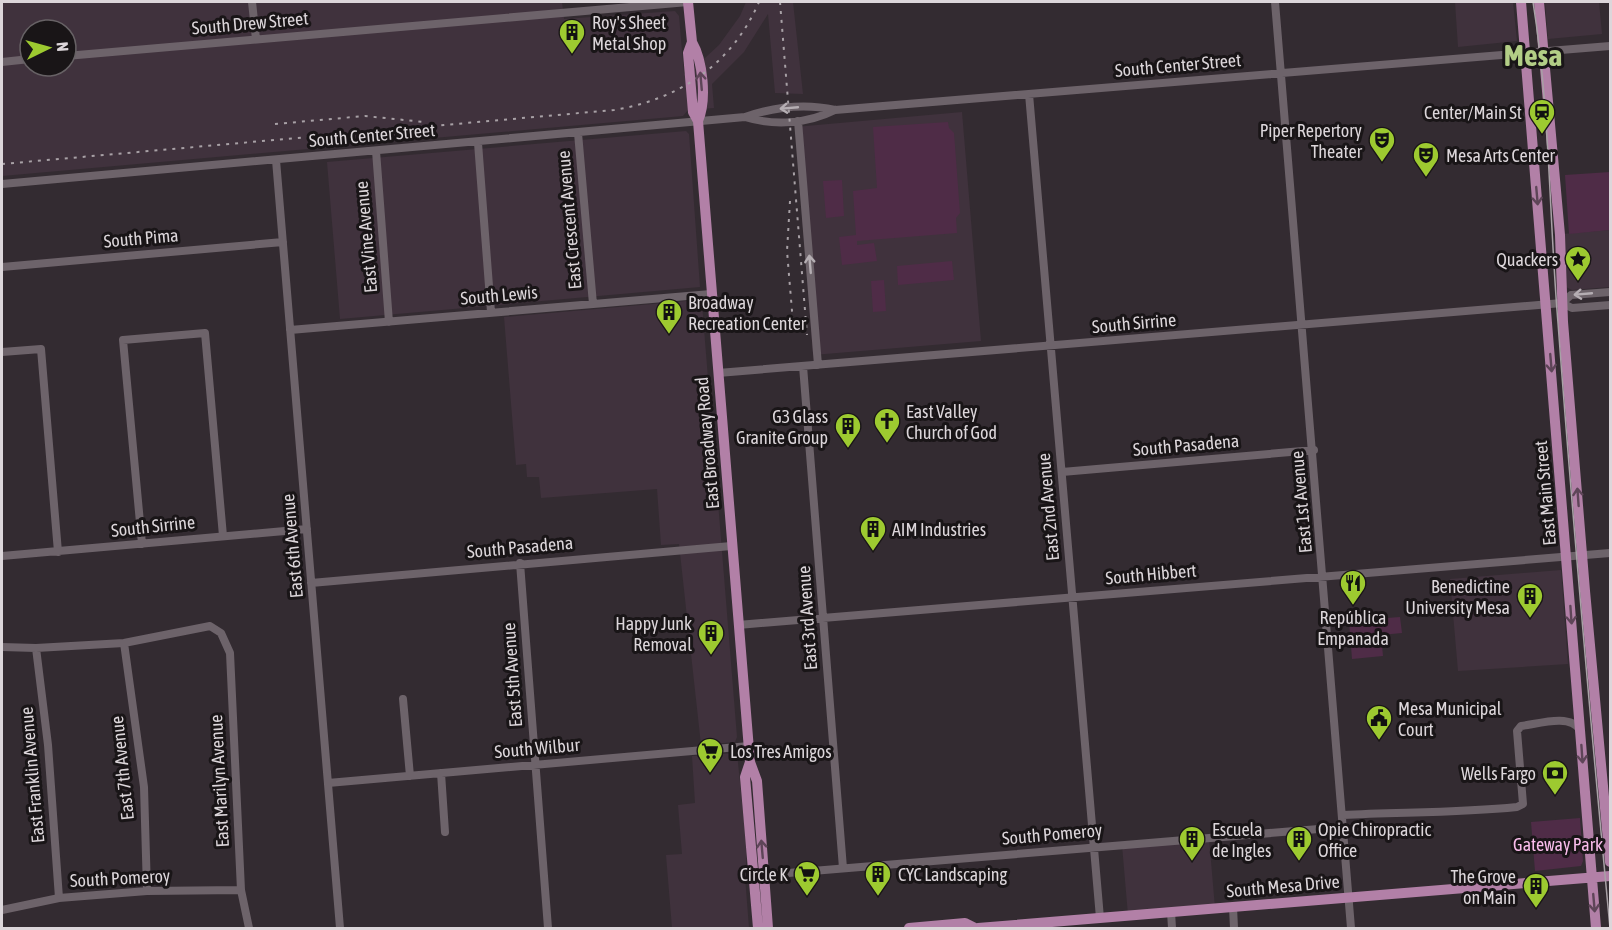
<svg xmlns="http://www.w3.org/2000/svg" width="1612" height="930" font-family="'Asap Condensed',sans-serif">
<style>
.built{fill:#40323d;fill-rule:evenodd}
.green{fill:#4f2c47}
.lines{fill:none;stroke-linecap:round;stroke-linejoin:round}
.minor{stroke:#6d636a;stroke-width:8}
.major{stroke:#b280a7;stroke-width:10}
.tram{stroke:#a8a1a6;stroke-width:1.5}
.rail{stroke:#a8a1a6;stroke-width:2;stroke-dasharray:3 6;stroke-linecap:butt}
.oneway{stroke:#5e4558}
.oneway2{stroke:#b5aeb3}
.labels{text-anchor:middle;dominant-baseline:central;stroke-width:6;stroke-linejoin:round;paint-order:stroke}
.poi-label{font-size:18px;fill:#dcd6da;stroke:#191517;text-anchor:start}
.street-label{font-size:18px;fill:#dcd6da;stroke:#191517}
.park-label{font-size:18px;fill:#f9bceb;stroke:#191517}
.town-label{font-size:30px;font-weight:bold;fill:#b3ce86;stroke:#191517}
</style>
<rect width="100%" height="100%" fill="#332b31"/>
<!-- built -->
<path class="built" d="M2 2H562L564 19 675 11 679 16 684 74 693 69 719 45 740 16 746 2H793L803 94 775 93 768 14 744 52 712 84 714 108 688 110 683 116 2 176ZM30 30H66V66H30Z
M1455 2H1513L1517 41 1458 47Z
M1545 2H1599L1602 34 1548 39Z
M962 112 981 341 813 355 795 127Z
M686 131 689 134 700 287 340 319 327 162Z
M1610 230V287L1572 290 1566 287 1562 234Z
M698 300 702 304 737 737 735 742 701 745 679 544 661 545 657 489 541 498 539 477H527L526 464 516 465 504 317Z
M1561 570 1568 664 1458 671 1450 579Z
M737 753 747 851 745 877 749 928H672L666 855 682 854 678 805 695 803 692 756Z
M1209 838 1215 908 1128 915 1122 845Z"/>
<!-- green -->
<path class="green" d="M948 122 949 128 954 133 960 213 956 218 957 233 857 241V245L874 243 877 261 842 265 839 237 856 235 853 191 877 188 873 127Z
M1610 172V230L1569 234 1565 175Z
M842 180 844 216 826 218 823 181Z
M952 261 954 280 898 285 897 266Z
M884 280 886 311 873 312 871 281Z
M1400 617 1402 633 1381 635 1383 656 1352 659 1349 621Z
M1580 818 1583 861 1581 866 1535 871 1531 822Z"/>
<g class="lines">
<!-- minor -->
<path class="minor" d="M252 2 256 39
M1275 2 1351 928
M66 56 688 2
M2 62 30 59
M1029 94 1100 918
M745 117C774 126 807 124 835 110
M798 121 818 365
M578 133 593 304
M478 143 491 312
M376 151 389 322
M276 160 340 928
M2 184 745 117C774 107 805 103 835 110L1610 46
M2 267 283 242
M1562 303 1571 295 1610 292
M290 330 711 294
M2 352 41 349 58 552
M803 366 843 868
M718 373 1562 303 1572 308 1610 305
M1062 472 1314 450
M142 544 123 340 205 333 223 536
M2 556 307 529
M520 563 548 928
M311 583 731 546
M738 625 1610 553
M124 643 144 787 147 891
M2 647 36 648 124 643 210 626 221 633 230 653 241 890 249 928
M36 648 48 745 59 898
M403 699 410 776
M441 773 445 832
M328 783 749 746
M1343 815C1401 812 1459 813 1517 807L1523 804 1517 731 1521 726C1538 724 1570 713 1580 730
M764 875 1343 827
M1233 907 1234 928
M2 910 59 898 147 891 241 890
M1171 912 1172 928"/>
<!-- major -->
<path class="major" d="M688 2 692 42 688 53 693 112 698 121 750 762 757 781 768 928
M1521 2 1596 928
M1539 2 1560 235 1563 322 1585 591 1610 862
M692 42C703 61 707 100 698 121
M750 762 745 777 758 928
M909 928 965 923 975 928
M978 928 1610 876"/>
<!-- tram -->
<path class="tram" d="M1533 2C1550 108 1549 216 1558 323 1573 525 1591 727 1610 928"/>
<!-- rail -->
<path class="rail" d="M780 2 807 335
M275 124 365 116 424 122
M2 164 614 110C680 99 732 64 759 2
M790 201 787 251 794 335"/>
</g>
<!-- one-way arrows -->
<defs><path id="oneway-shaft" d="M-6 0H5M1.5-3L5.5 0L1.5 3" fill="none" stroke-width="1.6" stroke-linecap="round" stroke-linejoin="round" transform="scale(1.5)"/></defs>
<g class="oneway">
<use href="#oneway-shaft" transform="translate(701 81) rotate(-95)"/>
<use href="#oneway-shaft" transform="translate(1537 196) rotate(85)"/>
<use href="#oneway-shaft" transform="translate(1551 363) rotate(85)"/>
<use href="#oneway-shaft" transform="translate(1578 497) rotate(-94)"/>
<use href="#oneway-shaft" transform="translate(1571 615) rotate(86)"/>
<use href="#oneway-shaft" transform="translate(1582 754) rotate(86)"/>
<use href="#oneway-shaft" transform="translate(762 849) rotate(-95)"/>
<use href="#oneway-shaft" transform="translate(1594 903) rotate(85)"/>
</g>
<g class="oneway2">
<use href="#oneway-shaft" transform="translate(789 108) rotate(175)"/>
<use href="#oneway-shaft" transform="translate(810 264) rotate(-95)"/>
<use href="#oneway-shaft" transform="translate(1583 294) rotate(175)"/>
</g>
<!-- icons -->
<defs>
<g id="building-pin" transform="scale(1.35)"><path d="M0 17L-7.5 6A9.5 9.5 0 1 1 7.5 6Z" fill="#9dca30" stroke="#191517"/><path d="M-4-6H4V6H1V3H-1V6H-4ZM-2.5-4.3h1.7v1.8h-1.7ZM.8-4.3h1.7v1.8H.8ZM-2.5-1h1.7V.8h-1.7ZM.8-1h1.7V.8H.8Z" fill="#111"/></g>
<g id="station-pin" transform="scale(1.35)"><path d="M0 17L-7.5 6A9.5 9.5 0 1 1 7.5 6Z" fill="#9dca30" stroke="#191517"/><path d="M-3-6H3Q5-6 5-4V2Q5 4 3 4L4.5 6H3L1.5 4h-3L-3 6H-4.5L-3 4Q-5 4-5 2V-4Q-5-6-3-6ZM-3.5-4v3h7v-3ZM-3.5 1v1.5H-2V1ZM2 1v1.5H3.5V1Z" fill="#111"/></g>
<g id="theatre-pin" transform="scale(1.35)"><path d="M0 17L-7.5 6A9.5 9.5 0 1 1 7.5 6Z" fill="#9dca30" stroke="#191517"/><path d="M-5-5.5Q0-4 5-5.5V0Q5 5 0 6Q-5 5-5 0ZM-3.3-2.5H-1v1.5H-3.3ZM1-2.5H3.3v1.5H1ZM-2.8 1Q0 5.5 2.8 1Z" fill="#111"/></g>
<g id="sight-pin" transform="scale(1.35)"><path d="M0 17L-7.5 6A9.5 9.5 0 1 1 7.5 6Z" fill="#9dca30" stroke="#191517"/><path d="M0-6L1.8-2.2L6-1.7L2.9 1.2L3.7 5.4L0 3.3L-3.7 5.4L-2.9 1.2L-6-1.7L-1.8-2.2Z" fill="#111"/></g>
<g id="church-pin" transform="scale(1.35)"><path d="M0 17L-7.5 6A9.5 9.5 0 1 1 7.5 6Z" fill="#9dca30" stroke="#191517"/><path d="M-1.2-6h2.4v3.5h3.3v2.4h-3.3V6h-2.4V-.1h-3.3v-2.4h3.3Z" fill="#111"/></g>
<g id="restaurant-pin" transform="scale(1.35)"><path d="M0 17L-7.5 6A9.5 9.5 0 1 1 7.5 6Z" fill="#9dca30" stroke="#191517"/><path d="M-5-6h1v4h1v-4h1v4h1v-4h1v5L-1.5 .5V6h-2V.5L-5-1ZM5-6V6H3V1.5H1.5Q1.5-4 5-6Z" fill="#111"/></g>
<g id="civic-pin" transform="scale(1.35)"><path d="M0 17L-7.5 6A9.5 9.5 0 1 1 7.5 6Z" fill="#9dca30" stroke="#191517"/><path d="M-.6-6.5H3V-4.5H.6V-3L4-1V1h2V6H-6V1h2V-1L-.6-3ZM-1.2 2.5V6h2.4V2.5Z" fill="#111"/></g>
<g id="supermarket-pin" transform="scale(1.35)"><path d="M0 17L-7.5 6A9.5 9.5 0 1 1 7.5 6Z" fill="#9dca30" stroke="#191517"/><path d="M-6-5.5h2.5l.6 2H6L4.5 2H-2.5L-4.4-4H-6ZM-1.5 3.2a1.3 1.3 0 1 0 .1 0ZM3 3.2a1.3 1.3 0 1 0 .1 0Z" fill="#111"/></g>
<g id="bank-pin" transform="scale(1.35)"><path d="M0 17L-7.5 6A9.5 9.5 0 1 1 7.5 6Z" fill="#9dca30" stroke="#191517"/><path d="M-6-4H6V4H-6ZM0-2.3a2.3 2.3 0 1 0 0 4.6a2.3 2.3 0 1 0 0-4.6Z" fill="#111"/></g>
</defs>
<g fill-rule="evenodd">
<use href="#building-pin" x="572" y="32"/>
<use href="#station-pin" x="1542" y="112"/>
<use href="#theatre-pin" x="1382" y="140"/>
<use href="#theatre-pin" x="1426" y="155"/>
<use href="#sight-pin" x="1578" y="259"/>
<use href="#building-pin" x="669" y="312"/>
<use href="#church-pin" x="887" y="421"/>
<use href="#building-pin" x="848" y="426"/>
<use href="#building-pin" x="873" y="529"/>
<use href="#restaurant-pin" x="1353" y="583"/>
<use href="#building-pin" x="1530" y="596"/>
<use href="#building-pin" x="711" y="633"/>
<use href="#civic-pin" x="1379" y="718"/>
<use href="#supermarket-pin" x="710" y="751"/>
<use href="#bank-pin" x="1555" y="773"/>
<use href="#building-pin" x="1192" y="839"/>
<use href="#building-pin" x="1299" y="839"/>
<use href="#supermarket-pin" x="807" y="874"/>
<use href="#building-pin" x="878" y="874"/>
<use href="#building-pin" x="1536" y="886"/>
</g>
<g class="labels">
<!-- poi labels -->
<g class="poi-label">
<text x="592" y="22">Roy's Sheet<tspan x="592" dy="21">Metal Shop</tspan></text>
<text x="1522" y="112" text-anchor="end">Center/Main St</text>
<text x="1362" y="130" text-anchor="end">Piper Repertory<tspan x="1362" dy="21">Theater</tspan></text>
<text x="1446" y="155">Mesa Arts Center</text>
<text x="1558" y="259" text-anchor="end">Quackers</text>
<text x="688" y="302">Broadway<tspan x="688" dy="21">Recreation Center</tspan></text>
<text x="906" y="411">East Valley<tspan x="906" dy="21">Church of God</tspan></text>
<text x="828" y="416" text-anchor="end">G3 Glass<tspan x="828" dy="21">Granite Group</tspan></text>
<text x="892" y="529">AIM Industries</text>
<text x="1510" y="586" text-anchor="end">Benedictine<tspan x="1510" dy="21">University Mesa</tspan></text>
<text x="1353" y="617" text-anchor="middle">República<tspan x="1353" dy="21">Empanada</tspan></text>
<text x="692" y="623" text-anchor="end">Happy Junk<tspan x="692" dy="21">Removal</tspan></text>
<text x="1398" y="708">Mesa Municipal<tspan x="1398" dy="21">Court</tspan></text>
<text x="730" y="751">Los Tres Amigos</text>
<text x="1536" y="773" text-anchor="end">Wells Fargo</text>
<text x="1212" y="829">Escuela<tspan x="1212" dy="21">de Ingles</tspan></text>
<text x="1318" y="829">Opie Chiropractic<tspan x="1318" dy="21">Office</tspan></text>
<text x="788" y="874" text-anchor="end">Circle K</text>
<text x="898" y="874">CYC Landscaping</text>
<text x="1516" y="876" text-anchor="end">The Grove<tspan x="1516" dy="21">on Main</tspan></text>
</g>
<!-- street labels -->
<g class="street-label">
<text transform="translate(250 23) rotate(-5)">South Drew Street</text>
<text transform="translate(1178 65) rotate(-5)">South Center Street</text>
<text transform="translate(372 135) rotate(-5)">South Center Street</text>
<text transform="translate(569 220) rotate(-95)">East Crescent Avenue</text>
<text transform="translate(366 237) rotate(-95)">East Vine Avenue</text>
<text transform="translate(141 238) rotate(-5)">South Pima</text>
<text transform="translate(499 295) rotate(-5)">South Lewis</text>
<text transform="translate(1134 323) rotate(-5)">South Sirrine</text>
<text transform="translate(707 443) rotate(-95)">East Broadway Road</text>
<text transform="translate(1186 445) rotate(-5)">South Pasadena</text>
<text transform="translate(1545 493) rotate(-95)">East Main Street</text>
<text transform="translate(1301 502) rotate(-95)">East 1st Avenue</text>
<text transform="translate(1048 507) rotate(-95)">East 2nd Avenue</text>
<text transform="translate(153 526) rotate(-6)">South Sirrine</text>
<text transform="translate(292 546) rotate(-95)">East 6th Avenue</text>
<text transform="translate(520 547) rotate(-5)">South Pasadena</text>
<text transform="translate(1151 574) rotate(-5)">South Hibbert</text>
<text transform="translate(807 618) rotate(-94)">East 3rd Avenue</text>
<text transform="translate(512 675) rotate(-94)">East 5th Avenue</text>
<text transform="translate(537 748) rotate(-5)">South Wilbur</text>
<text transform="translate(122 768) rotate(-96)">East 7th Avenue</text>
<text transform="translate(32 775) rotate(-95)">East Franklin Avenue</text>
<text transform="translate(219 781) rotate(-93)">East Marilyn Avenue</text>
<text transform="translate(1052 834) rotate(-5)">South Pomeroy</text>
<text transform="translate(120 878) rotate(-3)">South Pomeroy</text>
<text transform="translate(1283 886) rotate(-5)">South Mesa Drive</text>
</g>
<!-- park labels -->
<g class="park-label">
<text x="1558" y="844">Gateway Park</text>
</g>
<!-- town labels -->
<g class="town-label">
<text x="1533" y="55">Mesa</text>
</g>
</g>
<!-- border -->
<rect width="1612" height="930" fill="none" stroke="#dcd6da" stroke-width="6"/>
<!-- north arrow -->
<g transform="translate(48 48) rotate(85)"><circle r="28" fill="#191517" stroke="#676265" stroke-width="1.5"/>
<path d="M0-4.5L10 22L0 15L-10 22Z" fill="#9dca30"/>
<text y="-9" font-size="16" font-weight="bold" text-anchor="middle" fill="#dcd6da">N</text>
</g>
</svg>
